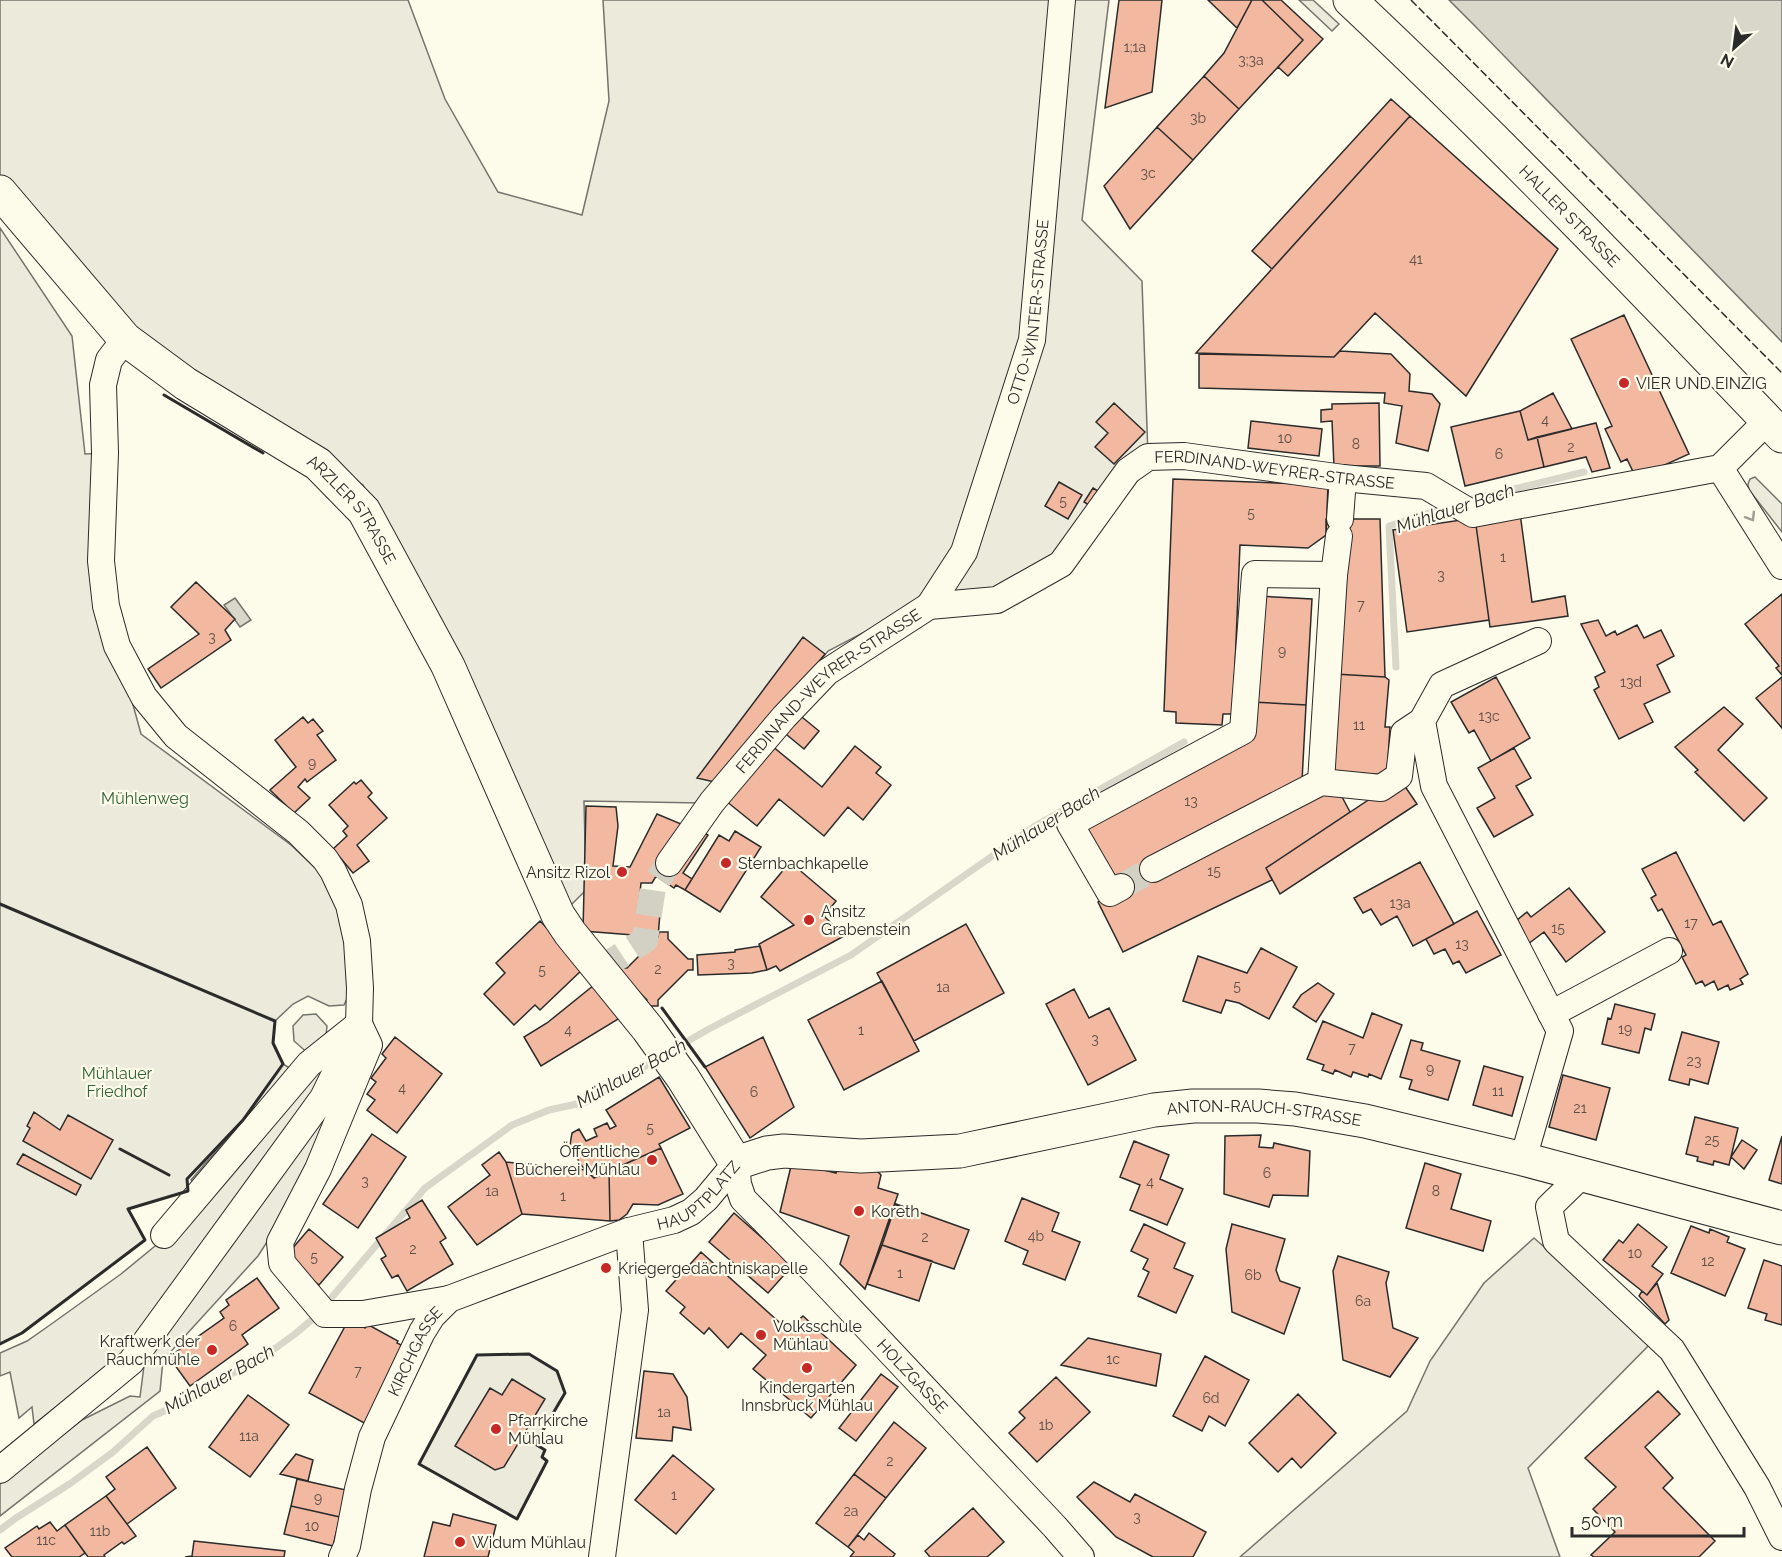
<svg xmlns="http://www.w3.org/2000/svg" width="1782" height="1557" font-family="Raleway,sans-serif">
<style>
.green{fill:#ecebdb;stroke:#74746e;stroke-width:1.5}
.parking{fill:#eceadb;stroke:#74746e;stroke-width:1.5}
.water{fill:#d8d7c9;stroke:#74746e;stroke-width:1.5}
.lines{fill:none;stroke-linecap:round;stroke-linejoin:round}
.stream{stroke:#d8d7c9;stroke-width:7}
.building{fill:#f2b8a0;stroke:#2b2b2b;stroke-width:1.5}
.minor-tunnel{stroke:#d3d1c4;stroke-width:26;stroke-dasharray:26 13;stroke-linecap:butt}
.minor-casing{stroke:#2b2b2b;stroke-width:28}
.major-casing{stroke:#2b2b2b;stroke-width:35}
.minor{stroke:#fdfbea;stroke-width:26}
.major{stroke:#fdfbea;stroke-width:33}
.fence{stroke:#2b2b2b;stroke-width:1.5;stroke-dasharray:8 3;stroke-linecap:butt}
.wall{stroke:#2b2b2b;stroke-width:3}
.oneway{stroke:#9e9d94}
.poi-dot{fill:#c62828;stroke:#fdfbea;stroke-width:2}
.labels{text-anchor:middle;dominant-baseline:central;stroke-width:4.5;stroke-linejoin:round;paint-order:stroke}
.number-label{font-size:14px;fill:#5d4e48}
.street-label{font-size:16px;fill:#2b2b2b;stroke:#fdfbea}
.poi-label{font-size:16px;fill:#2b2b2b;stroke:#fdfbea;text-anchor:start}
.park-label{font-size:16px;fill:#34623c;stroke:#fdfbea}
.water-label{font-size:18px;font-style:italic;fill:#2b2b2b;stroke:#fdfbea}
</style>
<rect width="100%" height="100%" fill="#fdfbea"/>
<!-- green -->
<path class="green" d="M0 0H408L445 99 498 192 582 215 609 101 603 0H1109L1082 220 1142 281 1148 457 1061 564 997 600 929 606 959 548 920 603 828 651 703 803 584 801 586 890 570 906 363 485 125 339 0 185Z
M0 228 72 336 85 454 105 453 106 606 141 734 291 845 328 880 347 925 352 988 344 1005 329 1006 308 996 293 1004 275 1021 273 1043 283 1064 243 1120 187 1179 188 1191 128 1209 145 1240 22 1333 0 1344Z
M1755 477 1782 504V532L1749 490 1748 484 1750 479Z
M316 1014 327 1026 325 1044 355 1045 297 1195 258 1256 163 1360 160 1391 0 1516V1484L82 1420 130 1396 140 1397 145 1358 122 1357 34 1424 32 1407 19 1418 10 1372 0 1376V1353L27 1341 50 1325 121 1274 166 1237 310 1055 294 1041 293 1026 303 1015Z
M1534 1238 1652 1342 1528 1468 1560 1557H1240L1407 1411 1430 1361 1484 1283Z
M529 1354 557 1371 565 1393 535 1444 545 1450 542 1457 547 1461 517 1519 419 1464 477 1355Z"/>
<!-- parking -->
<path class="parking" d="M1299 0H1313L1339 24 1332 31Z
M283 1064 296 1072 202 1189 191 1180 243 1120Z"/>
<!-- water -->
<path class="water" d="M1449 0H1782V342L1475 26Z
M235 598 251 620 240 627 224 605Z"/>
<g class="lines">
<!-- stream -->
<path class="stream" d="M1465 501 1584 472
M1396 667 1389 526 1449 507
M674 1049 707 1030 851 955 1035 826 1184 742
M0 1530 16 1518 71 1483 113 1452 153 1416 191 1399 222 1378 255 1363 295 1334 315 1317 425 1188 512 1125 549 1110 586 1102 659 1058"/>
</g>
<!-- building -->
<path class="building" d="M1119 0H1162L1152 92 1105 108Z
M1208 0H1252L1237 28Z
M1252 0H1262L1303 40 1239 109 1204 76 1224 53Z
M1262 0H1281L1323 39 1288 76 1278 67 1303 40Z
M1204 76 1239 109 1193 160 1157 127Z
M1391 99 1410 116 1272 269 1252 251Z
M1410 116 1558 249 1466 396 1375 313 1334 357 1196 353Z
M1157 127 1193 160 1130 229 1104 186Z
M1624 315 1689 454 1636 478 1627 459 1621 462 1605 429 1612 426 1571 339Z
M1340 351 1391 354 1410 374 1409 391 1432 394 1440 404 1428 451 1396 443 1402 406 1384 403 1385 393 1199 388V354L1334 357Z
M1553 393 1572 429 1528 440 1520 411Z
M1114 403 1145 432 1114 464 1095 447 1108 433 1096 422Z
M1379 403 1380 466H1334L1332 421 1321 422V410L1332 409V404Z
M1520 411 1528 440 1537 437 1544 467 1465 486 1451 427Z
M1251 421 1322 429 1319 456 1248 448Z
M1596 423 1610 468 1592 472 1586 457 1544 467 1537 437Z
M1173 479 1328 485 1326 535 1308 548 1240 545 1233 714H1223L1222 725 1176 723V712L1164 711Z
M1059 482 1082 495 1068 519 1045 506Z
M1093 488 1101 493 1092 507 1084 502Z
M1520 513 1532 602 1565 596 1568 616 1490 627 1475 518Z
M1475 518 1489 620 1407 632 1393 530Z
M1326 519H1380L1385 677 1335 674 1343 536 1326 535Z
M196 582 235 619 225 630 231 640 161 688 148 669 199 634 171 607Z
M1782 594V675L1776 668 1779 666 1745 624Z
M1258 596 1312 599 1306 705 1252 702Z
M1598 620 1606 636 1615 631 1617 635 1637 625 1644 638 1661 630 1674 656 1657 665 1670 692 1644 704 1653 722 1619 739 1594 690 1599 687 1595 677 1605 672 1581 624Z
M803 637 825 654 719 783 697 778Z
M1335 674 1385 677 1389 680 1385 727H1390L1387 775 1329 771Z
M1496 677 1530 738 1491 761 1474 730 1469 733 1451 702Z
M1782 677V728L1756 698Z
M1252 702 1306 705 1302 781 1156 874 1123 890 1115 875 1109 878 1079 820 1250 734Z
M1724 707 1743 724 1718 750 1767 798 1744 821 1695 772 1698 770 1675 747Z
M797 713 819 731 804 749 781 730Z
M303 717 308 723 313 719 323 731 317 735 336 760 307 782 305 779 298 787 310 798 294 813 270 790 296 767 275 740Z
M766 741 822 787 855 746 881 767 876 773 891 785 863 820 848 807 824 836 779 799 757 826 721 797Z
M1514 748 1531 778 1516 786 1533 815 1494 837 1477 808 1495 798 1478 768Z
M1400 779 1417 804 1280 894 1266 868Z
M361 780 372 793 368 797 387 818 357 845 369 861 353 873 333 849 347 836 343 831 348 826 329 805 354 782 356 784Z
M1329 788 1341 795 1350 812 1266 868 1272 880 1123 952 1098 902Z
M586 806 616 807 618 826 613 866 630 867 657 814 686 826 652 883H641L638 911 660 913 658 937 583 931Z
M697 829 708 835 683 873 692 879 685 890 676 885 674 888 656 876 662 865Z
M735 831 761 847 720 912 685 890 719 835 729 841Z
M1676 852 1713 925 1721 921 1748 974 1740 979 1743 984 1730 990 1728 985 1718 990 1714 981 1705 986 1702 981 1696 984 1682 957 1686 955 1662 909 1658 911 1651 898 1656 895 1642 869Z
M790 862 836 901 824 916 844 936 780 971 776 966 767 970 759 944 794 925 761 897Z
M1420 862 1454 924 1413 946 1397 916 1381 925 1371 909 1363 913 1354 898Z
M1569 888 1605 932 1566 962 1544 932 1528 944 1512 924 1527 912 1531 917Z
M1477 911 1501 955 1466 973 1459 961 1453 964 1445 949 1434 954 1426 939Z
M540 921 585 967 540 1010 535 1005 514 1025 484 994 505 973 496 963Z
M966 924 1004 993 914 1041 877 973Z
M659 932H668V939L688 959H693V970H688L658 1000V1006H646L647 1000 626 979H622V968H627L658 937Z
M760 946 767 970 752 973 698 975 697 955 735 952V950Z
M1261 948 1297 967 1269 1019 1239 1003 1226 1000 1221 1013 1183 1001 1198 956 1247 973Z
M599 981 623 1016 541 1066 524 1037 547 1023Z
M882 981 919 1051 844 1090 808 1020Z
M1318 983 1334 994 1316 1022 1293 1007 1301 995Z
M1074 989 1089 1018 1109 1008 1136 1060 1088 1085 1046 1004Z
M1615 1004 1655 1014 1651 1030 1645 1028 1639 1053 1602 1044 1608 1018 1611 1019Z
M1372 1013 1402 1025 1381 1079 1369 1074 1368 1077 1353 1072 1351 1077 1335 1070 1333 1074 1322 1070 1324 1065 1307 1059 1323 1021 1363 1038Z
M1682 1032 1719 1042 1708 1084 1690 1079 1689 1085 1669 1080Z
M395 1037 442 1074 397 1133 367 1110 375 1100 367 1094 376 1082 371 1078 386 1058 382 1054Z
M763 1037 794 1107 750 1138 705 1067Z
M1411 1040 1423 1043 1421 1050 1460 1061 1448 1100 1409 1089 1412 1080 1400 1077Z
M1484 1066 1523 1077 1512 1116 1473 1105Z
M1563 1075 1610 1088 1596 1140 1549 1127Z
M659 1077 690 1128 659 1144 661 1148 594 1178 581 1165 570 1145 572 1133 579 1129 586 1141 597 1136 594 1129 607 1123 610 1129 616 1126 606 1110Z
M34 1112 60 1130 68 1115 113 1140 91 1179 23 1141 30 1128 27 1126Z
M1695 1117 1738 1128 1729 1165 1714 1161 1713 1165 1697 1161 1698 1157 1686 1154Z
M372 1134 406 1157 358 1228 323 1204Z
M1261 1135 1259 1147 1273 1148 1274 1143 1310 1151 1308 1196 1273 1195 1269 1207 1224 1194 1225 1136Z
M1782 1136V1184L1769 1180Z
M1742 1140 1757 1150 1744 1169 1731 1157Z
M1134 1141 1169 1155 1160 1179 1183 1189 1167 1225 1130 1210 1140 1185 1120 1177Z
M661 1148 683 1194 658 1205 633 1204 627 1214 619 1220 610 1221 609 1171Z
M499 1152 506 1162 522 1214 477 1245 448 1207 490 1175 482 1165Z
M23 1154 81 1185 76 1195 17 1164Z
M506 1162 586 1170 594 1178 609 1171 610 1221 522 1214Z
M792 1162 836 1173 838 1168 875 1169 881 1175 878 1188 898 1194 865 1289 840 1264 849 1236 780 1212Z
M1425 1163 1461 1174 1451 1209 1491 1221 1483 1251 1406 1228Z
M1022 1198 1059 1213 1052 1231 1080 1242 1065 1280 1023 1264 1028 1251 1005 1241Z
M422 1200 446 1238 440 1242 453 1264 407 1291 398 1275 392 1278 381 1259 386 1256 376 1238 410 1218 406 1210Z
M896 1204 969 1230 954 1269 882 1245Z
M734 1213 793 1265 768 1293 709 1242Z
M1144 1224 1185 1243 1174 1268 1193 1276 1176 1313 1138 1296 1149 1272 1143 1269 1148 1259 1131 1251Z
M1232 1224 1285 1239 1276 1270 1280 1281 1300 1288 1284 1334 1232 1312 1226 1249Z
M1638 1224 1667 1247 1652 1266 1663 1274 1647 1295 1603 1260 1619 1240 1623 1243Z
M1691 1226 1709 1233 1710 1229 1729 1237 1727 1242 1745 1249 1725 1296 1671 1273Z
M309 1229 343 1257 319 1285 285 1257Z
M882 1245 932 1261 919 1301 867 1284Z
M701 1252 788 1330 803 1316 856 1365 811 1418 753 1369 766 1355 741 1333 728 1348 709 1328 704 1334 680 1313 685 1307 666 1291Z
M1338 1256 1389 1272 1386 1283 1393 1328 1418 1338 1390 1377 1343 1360 1333 1271Z
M1764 1260 1782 1266V1325L1765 1320 1767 1314 1748 1308Z
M257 1278 279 1308 242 1335 248 1344 190 1386 169 1357 224 1318 220 1312 229 1305 226 1300Z
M1657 1283 1669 1320 1665 1324 1639 1296 1642 1291 1647 1295Z
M349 1319 365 1328 367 1324 398 1341 397 1343 407 1348 366 1424 309 1393Z
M1088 1338 1161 1354 1156 1386 1061 1365Z
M1205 1356 1249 1380 1225 1426 1209 1416 1202 1431 1173 1416Z
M644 1371 673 1374 687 1397 691 1430 673 1427 672 1441 636 1438Z
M881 1374 898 1387 856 1441 839 1428Z
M1056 1377 1090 1412 1037 1462 1009 1433 1025 1418 1019 1412Z
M512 1379 545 1399 504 1467 495 1470 455 1446 490 1388 502 1395Z
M1658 1391 1680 1414 1645 1447 1673 1478 1663 1488 1715 1541 1699 1557H1594L1591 1555 1615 1532 1593 1509 1616 1487 1585 1458Z
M1298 1394 1336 1433 1301 1468 1292 1458 1278 1472 1249 1443Z
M248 1395 289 1425 250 1477 209 1447Z
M894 1422 926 1448 886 1498 854 1474Z
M147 1447 176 1488 127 1524 106 1496 115 1489 106 1477Z
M296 1454 313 1460 308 1481 280 1474Z
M673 1455 714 1489 676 1534 635 1500Z
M854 1474 886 1498 848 1547 816 1523Z
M297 1479 346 1490 340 1517 291 1506Z
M1094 1482 1130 1502 1135 1494 1206 1532 1193 1557H1153L1116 1537 1077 1497Z
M106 1496 136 1536 124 1544 122 1542 104 1555 105 1557H88L65 1525Z
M291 1506 340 1517 333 1546 284 1534Z
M973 1508 1004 1542 987 1557H930L925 1551Z
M453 1514 496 1525 488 1557H424L433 1522 450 1526Z
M50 1522 57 1531 65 1525 85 1553 79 1557H12L5 1548 37 1526 39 1529Z
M869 1533 895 1554 893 1557H850L854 1552 848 1547 858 1535 864 1540Z
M194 1541 285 1551 284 1557H185L192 1556Z"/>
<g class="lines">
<!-- minor-tunnel -->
<path class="minor-tunnel" d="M1121 887 1153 869
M600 969 645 940 653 887 669 863"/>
<!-- minor casing -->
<g class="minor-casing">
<g id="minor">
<path d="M1720 468 1782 566"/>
<path d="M1340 519 1343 478"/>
<path id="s1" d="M929 606 964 552 1032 340 1062 0"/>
<path d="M1321 782 1334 575 1339 536"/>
<path id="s2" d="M669 863 712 802 784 717 827 672 929 606 997 600 1061 564 1128 471 1148 457 1184 456 1343 478 1426 486 1473 514 1720 468 1767 421"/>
<path d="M1153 869 1321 782 1381 788 1399 776 1404 733 1422 721"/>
<path d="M1121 887 1110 893 1070 824 1243 731 1255 574 1334 575"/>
<path d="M1551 1014 1669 951"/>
<path d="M359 1024 369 1045 318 1169 280 1242 282 1263 325 1314H363L449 1299"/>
<path d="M1523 1159 1560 1031 1434 786 1422 721 1442 685 1538 641"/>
<path id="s3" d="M736 1163 738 1184 743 1199 814 1271 1055 1527 1081 1557"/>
<path d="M1582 1175 1549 1207 1556 1241 1672 1350 1757 1487 1782 1537"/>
<path d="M164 1235 309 1064 354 1028"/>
<path d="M0 1470 131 1362 323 1098 359 1024 360 988 357 941 349 905 333 871 325 859 298 832 176 736 144 697 117 646 106 606 101 561 105 453 103 385 109 360 125 339"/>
<path id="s4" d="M342 1557 347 1546 358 1489 372 1437 422 1332 432 1316 449 1299 629 1231 674 1220 691 1212 706 1199 736 1163"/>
<path d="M602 1557 635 1310 629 1231"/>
</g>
</g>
<!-- major casing -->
<g class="major-casing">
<g id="major">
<path id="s5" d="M1350 0C1499 140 1641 288 1782 436"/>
<path id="s6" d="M0 192 125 339 186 384 318 464 364 511 448 666 558 915 570 933 648 1029 683 1078 736 1163 767 1153 784 1151 861 1156 960 1151 1154 1110 1193 1106H1258L1295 1109 1365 1121 1523 1159 1782 1228"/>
</g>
</g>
<!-- minor -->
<use href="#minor" class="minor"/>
<!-- major -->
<use href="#major" class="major"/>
<!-- fence -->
<path class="fence" d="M1411 0 1782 373"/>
<!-- wall -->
<path class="wall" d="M164 395 263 453
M0 904 275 1021 273 1043 283 1064 243 1120 187 1179 188 1191 128 1209 145 1240 22 1333 0 1344
M662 1008 705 1067
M120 1149 169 1175
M529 1354 557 1371 565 1393 535 1444 545 1450 542 1457 547 1461 517 1519 419 1464 477 1355Z"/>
</g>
<!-- one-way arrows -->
<defs><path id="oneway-chevron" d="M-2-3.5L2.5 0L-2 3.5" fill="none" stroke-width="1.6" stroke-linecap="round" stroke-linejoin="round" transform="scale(1.5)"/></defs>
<use class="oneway" href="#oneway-chevron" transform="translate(1751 517) rotate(58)"/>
<!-- markers -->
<g class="poi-dot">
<circle cx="1624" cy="383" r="6"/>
<circle cx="726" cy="863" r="6"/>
<circle cx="622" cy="872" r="6"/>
<circle cx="809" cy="920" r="6"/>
<circle cx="652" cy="1160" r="6"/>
<circle cx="859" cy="1211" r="6"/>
<circle cx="606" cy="1268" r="6"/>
<circle cx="761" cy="1335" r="6"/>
<circle cx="212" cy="1350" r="6"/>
<circle cx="807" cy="1368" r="6"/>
<circle cx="496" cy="1429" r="6"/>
<circle cx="460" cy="1542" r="6"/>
</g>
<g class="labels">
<!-- number labels -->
<g class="number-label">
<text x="1135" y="47">1;1a</text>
<text x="1251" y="60">3;3a</text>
<text x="1198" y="118">3b</text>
<text x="1148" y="173">3c</text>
<text x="1416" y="259">41</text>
<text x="1545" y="420">4</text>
<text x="1285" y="438">10</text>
<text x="1356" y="444">8</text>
<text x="1571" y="447">2</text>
<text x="1499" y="454">6</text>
<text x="1063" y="501">5</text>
<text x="1251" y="513">5</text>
<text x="1503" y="557">1</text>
<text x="1441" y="575">3</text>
<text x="1361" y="605">7</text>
<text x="212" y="637">3</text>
<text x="1282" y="651">9</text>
<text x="1631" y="682">13d</text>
<text x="1489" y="716">13c</text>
<text x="1359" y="725">11</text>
<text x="312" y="763">9</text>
<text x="1191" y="801">13</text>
<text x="1214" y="871">15</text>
<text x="1400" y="903">13a</text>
<text x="1691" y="923">17</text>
<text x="1558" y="928">15</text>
<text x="1462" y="944">13</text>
<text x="731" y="963">3</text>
<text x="658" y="969">2</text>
<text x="542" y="970">5</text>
<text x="1237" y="986">5</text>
<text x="943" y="987">1a</text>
<text x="1625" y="1029">19</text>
<text x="568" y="1030">4</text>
<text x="861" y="1030">1</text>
<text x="1095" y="1039">3</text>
<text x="1352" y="1048">7</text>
<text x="1694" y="1061">23</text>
<text x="1430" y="1069">9</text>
<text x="402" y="1088">4</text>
<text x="1498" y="1091">11</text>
<text x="754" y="1092">6</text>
<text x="1580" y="1108">21</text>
<text x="650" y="1128">5</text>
<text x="1712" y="1140">25</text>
<text x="1267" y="1173">6</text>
<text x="365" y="1181">3</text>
<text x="1150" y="1182">4</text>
<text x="492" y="1191">1a</text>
<text x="1436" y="1191">8</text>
<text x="563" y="1196">1</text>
<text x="1036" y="1236">4b</text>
<text x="925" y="1237">2</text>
<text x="413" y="1249">2</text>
<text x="1635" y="1253">10</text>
<text x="314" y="1257">5</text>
<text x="1708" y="1261">12</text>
<text x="900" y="1273">1</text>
<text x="1253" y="1275">6b</text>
<text x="1363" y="1301">6a</text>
<text x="233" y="1326">6</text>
<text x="1113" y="1359">1c</text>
<text x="358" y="1371">7</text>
<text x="1211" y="1398">6d</text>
<text x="664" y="1412">1a</text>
<text x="1046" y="1425">1b</text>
<text x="249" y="1436">11a</text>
<text x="890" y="1461">2</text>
<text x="674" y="1495">1</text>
<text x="318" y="1498">9</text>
<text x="851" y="1511">2a</text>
<text x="1137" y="1517">3</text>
<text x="312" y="1526">10</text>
<text x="100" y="1531">11b</text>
<text x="46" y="1540">11c</text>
</g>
<!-- street labels -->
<g class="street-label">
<text stroke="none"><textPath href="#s5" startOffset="308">HALLER STRASSE</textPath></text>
<text stroke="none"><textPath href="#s1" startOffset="314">OTTO-WINTER-STRASSE</textPath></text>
<text stroke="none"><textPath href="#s2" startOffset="778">FERDINAND-WEYRER-STRASSE</textPath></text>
<text stroke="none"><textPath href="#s6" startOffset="480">ARZLER STRASSE</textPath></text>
<text stroke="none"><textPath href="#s2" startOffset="237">FERDINAND-WEYRER-STRASSE</textPath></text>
<text stroke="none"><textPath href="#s6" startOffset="1778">ANTON-RAUCH-STRASSE</textPath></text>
<text stroke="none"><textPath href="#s4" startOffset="556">HAUPTPLATZ</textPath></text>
<text stroke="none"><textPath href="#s4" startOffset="220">KIRCHGASSE</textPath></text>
<text stroke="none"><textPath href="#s3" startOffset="282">HOLZGASSE</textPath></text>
</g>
<!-- poi labels -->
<g class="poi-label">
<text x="1636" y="383">VIER UND EINZIG</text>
<text x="738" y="863">Sternbachkapelle</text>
<text x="610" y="872" text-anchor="end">Ansitz Rizol</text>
<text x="821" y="911">Ansitz<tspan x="821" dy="18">Grabenstein</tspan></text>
<text x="640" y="1151" text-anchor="end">Öffentliche<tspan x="640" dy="18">Bücherei Mühlau</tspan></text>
<text x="871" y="1211">Koreth</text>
<text x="618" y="1268">Kriegergedächtniskapelle</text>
<text x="773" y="1326">Volksschule<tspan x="773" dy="18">Mühlau</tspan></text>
<text x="200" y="1341" text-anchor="end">Kraftwerk der<tspan x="200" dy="18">Rauchmühle</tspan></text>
<text x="807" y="1387" text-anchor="middle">Kindergarten<tspan x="807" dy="18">Innsbruck Mühlau</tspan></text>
<text x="508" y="1420">Pfarrkirche<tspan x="508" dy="18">Mühlau</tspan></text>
<text x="472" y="1542">Widum Mühlau</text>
</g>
<!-- park labels -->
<g class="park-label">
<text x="145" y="798">Mühlenweg</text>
<text x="117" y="1073">Mühlauer<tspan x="117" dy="18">Friedhof</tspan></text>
</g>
<!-- water labels -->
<g class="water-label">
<text transform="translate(1455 508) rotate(-18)">Mühlauer Bach</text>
<text transform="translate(1046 823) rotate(-32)">Mühlauer Bach</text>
<text transform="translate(631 1073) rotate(-29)">Mühlauer Bach</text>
<text transform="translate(219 1379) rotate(-29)">Mühlauer Bach</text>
</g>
</g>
<!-- north arrow -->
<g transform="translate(1734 48) rotate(208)" stroke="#fdfbea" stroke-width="4.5" paint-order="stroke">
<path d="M0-4.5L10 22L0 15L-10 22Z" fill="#2b2b2b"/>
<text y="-9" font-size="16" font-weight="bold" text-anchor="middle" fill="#2b2b2b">N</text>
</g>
<!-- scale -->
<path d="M1572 1527v9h172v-9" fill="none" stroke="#2b2b2b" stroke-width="3"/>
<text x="1581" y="1527" font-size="18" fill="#2b2b2b" stroke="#fdfbea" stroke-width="4.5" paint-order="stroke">50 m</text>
</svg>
